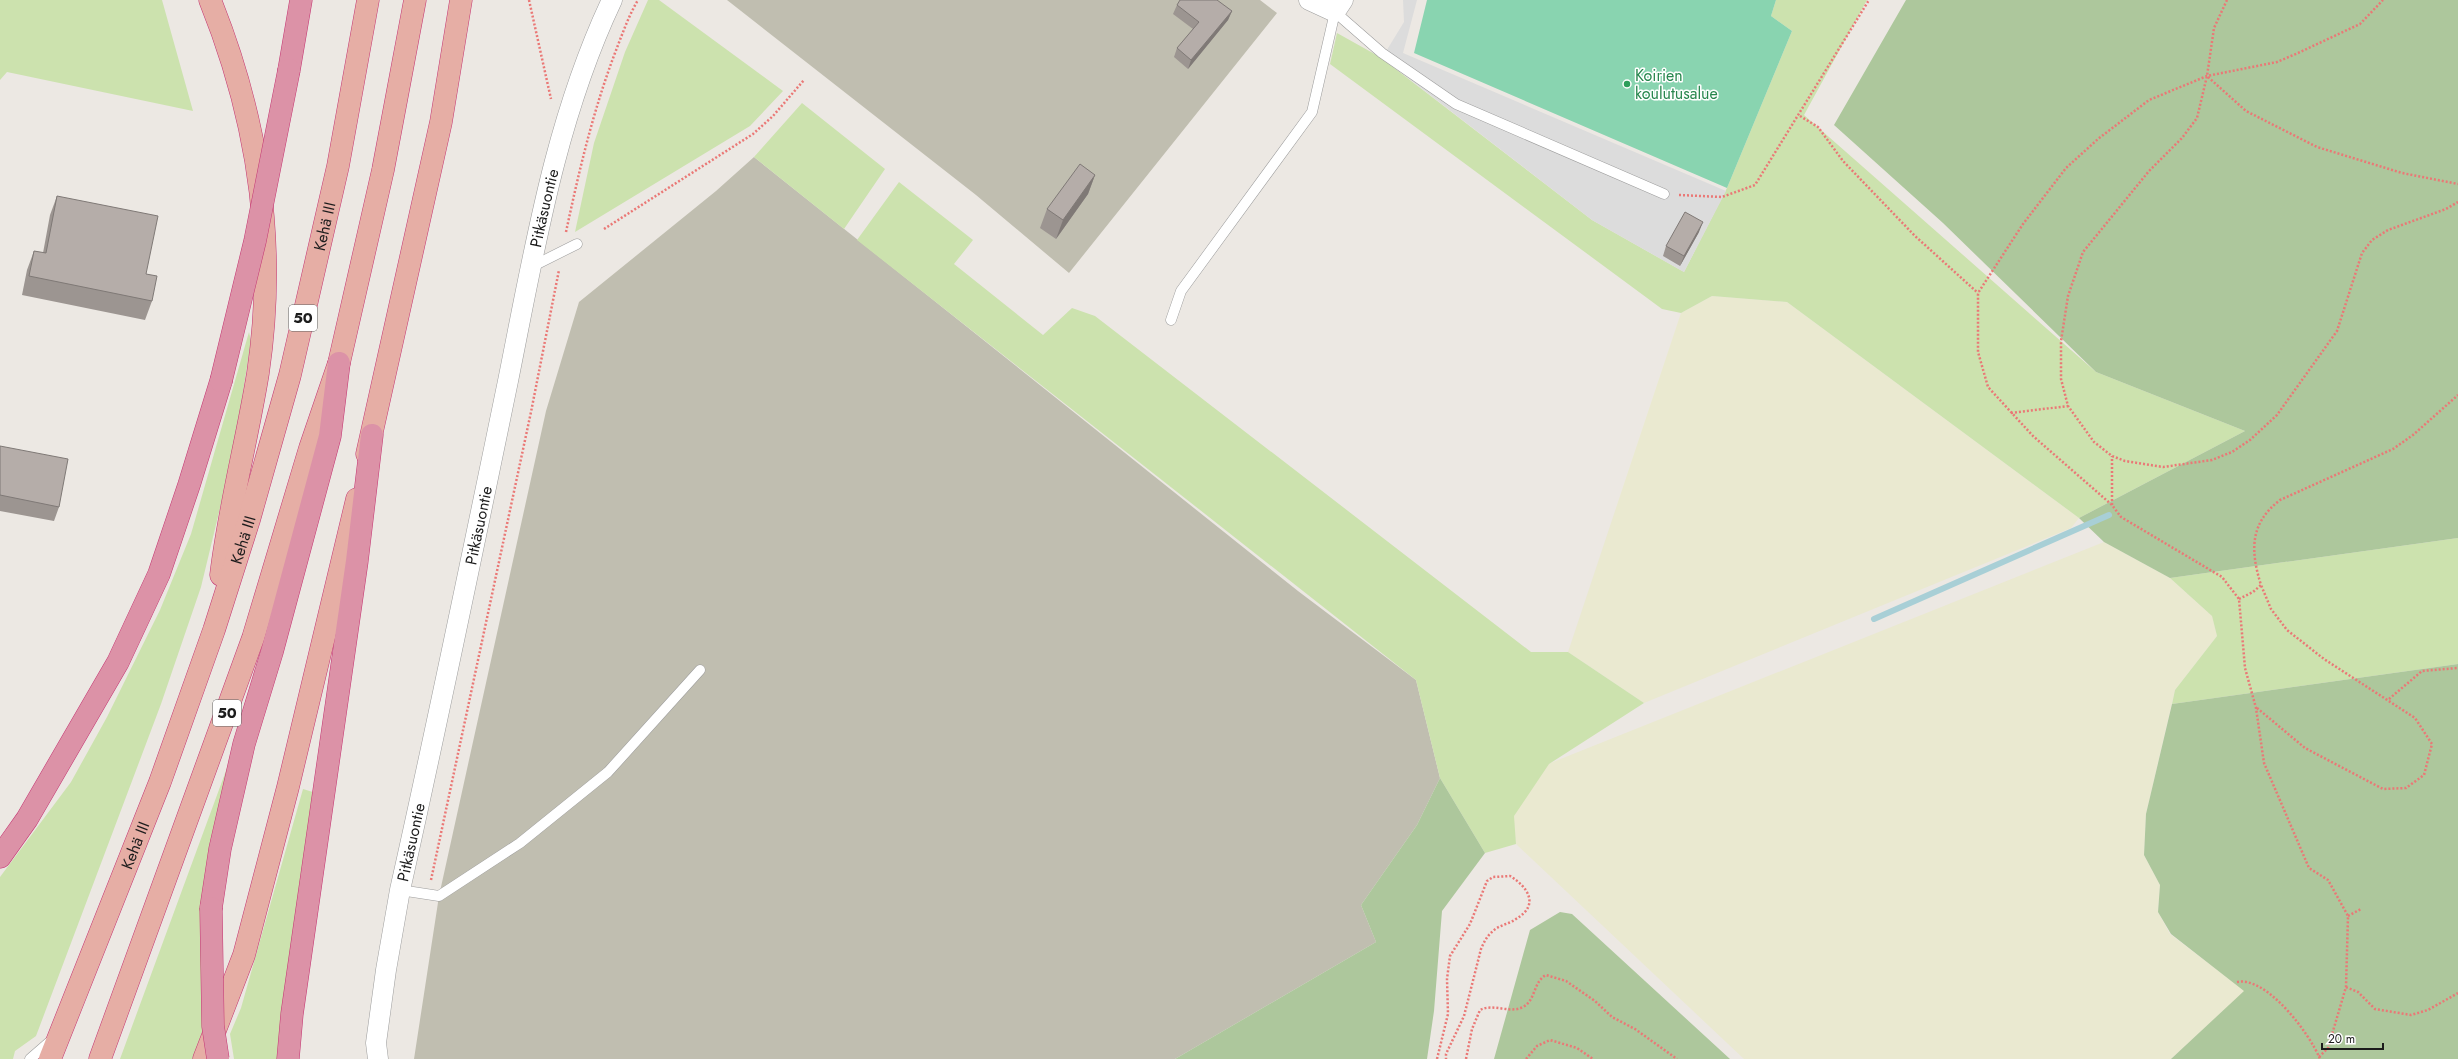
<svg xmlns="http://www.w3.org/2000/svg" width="2458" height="1059" font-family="Jost,sans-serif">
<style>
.construction{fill:#c0beb0}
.farmland{fill:#eae9d0}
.grass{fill:#cce2ae}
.forest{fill:#adc79c}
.pitch{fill:#89d4b0}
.parking{fill:#dcdcdc}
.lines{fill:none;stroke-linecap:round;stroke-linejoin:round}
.stream{stroke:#a8cfd6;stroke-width:6}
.service-casing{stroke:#9d9d9d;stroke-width:11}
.minor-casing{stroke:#9d9d9d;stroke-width:21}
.trunk-casing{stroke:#c43673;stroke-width:23}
.motorway-casing{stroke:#c43673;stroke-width:23}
.path{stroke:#ea7876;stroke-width:2.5;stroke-dasharray:2 2;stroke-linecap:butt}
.service{stroke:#fff;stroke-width:10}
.minor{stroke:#fff;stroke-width:20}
.trunk{stroke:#e6aea5;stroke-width:22}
.motorway{stroke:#dc92a7;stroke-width:22}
.motorway-bridge-casing{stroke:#c43673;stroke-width:23;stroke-linecap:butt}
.motorway-bridge{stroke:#dc92a7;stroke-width:22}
.wall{fill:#9c9591}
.shaded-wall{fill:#7f7976}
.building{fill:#b5ada9;stroke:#7f7976}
.leisure-dot{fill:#2e9e5b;stroke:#fff;stroke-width:1.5}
.labels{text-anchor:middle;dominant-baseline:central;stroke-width:3;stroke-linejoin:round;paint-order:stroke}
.shield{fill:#fff;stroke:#606060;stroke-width:1}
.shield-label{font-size:15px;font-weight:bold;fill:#1c1c1c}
.leisure-label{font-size:16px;fill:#27864d;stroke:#fff;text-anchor:start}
.street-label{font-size:16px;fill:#1c1c1c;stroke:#fff}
</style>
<rect width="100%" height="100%" fill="#ece8e3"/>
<!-- construction -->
<path class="construction" d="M727 0H1260L1277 13 1069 273 976 195Z
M754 157 1298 591 1416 680 1440 778 1417 825 1361 905 1376 942 1175 1059H414L439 896 546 411 579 302 716 191Z"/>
<!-- farmland -->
<path class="farmland" d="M1712 296 1787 302 2079 518 2071 528 1644 703 1568 652 1681 313Z
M2104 542 2170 578 2212 616 2217 636 2175 690 2146 814 2144 855 2160 885 2158 912 2170 934 2245 991 2171 1059H1744L1516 844 1513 816 1548 764Z"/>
<!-- grass -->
<path class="grass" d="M0 0H162L193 111 7 72 0 80Z
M648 0H659L783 91 750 126 575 232 594 143 625 52Z
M1776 0H1867L1804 115 2096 372 2245 431 2079 518 1787 302 1712 296 1681 313 1662 309 1330 64 1337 33 1380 57 1592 220 1684 272 1727 188 1792 31 1771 16Z
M802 103 885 169 844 229 754 157Z
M899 182 973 240 954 264 1043 335 1072 308 1095 316 1531 652H1568L1644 703 1549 764 1514 816 1516 844 1485 853 1440 778 1416 680 857 240Z
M249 332 251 341 234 450 201 587 161 704 36 1036 15 1051 13 1059H0V877L71 782 107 717 160 610 191 534Z
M2458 538V664L2172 704 2175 690 2217 636 2212 616 2170 578Z
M231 757 204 1026 193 1059H120Z
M303 789 316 793 282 1059H234L230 1034 241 1008Z"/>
<!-- forest -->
<path class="forest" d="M1906 0H2458V538L2170 578 2104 542 2079 518 2245 431 2096 372 1943 223 1834 125Z
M2458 664V1059H2171L2244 991 2171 934 2158 912 2160 885 2144 855 2146 814 2172 704Z
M1440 778 1485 853 1442 911 1434 1011 1427 1059H1175L1376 942 1361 905 1417 825Z
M1560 912 1572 914 1730 1059H1494L1530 930Z"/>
<!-- pitch -->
<path class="pitch" d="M1427 0H1776L1771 16 1792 31 1727 188 1414 53Z"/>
<!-- parking -->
<path class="parking" d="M1403 0H1417L1403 53 1726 191 1684 272 1592 220 1382 58 1404 22Z"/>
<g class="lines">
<!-- stream -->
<path class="stream" d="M1874 619 2109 515"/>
<!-- service casing -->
<g class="service-casing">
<path id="service" d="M531 267 577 244
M1171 320 1181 291 1312 112 1335 12 1382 53 1456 104 1664 194
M400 890 439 896 520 843 608 772 700 670
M30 1059 53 1039"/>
</g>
<!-- minor casing -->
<g class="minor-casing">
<g id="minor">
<path d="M1309 0 1335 12 1343 0"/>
<path id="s1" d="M378 1059 376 1043 386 970 400 890C438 721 473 551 508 381 534 252 555 120 612 0"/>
</g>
</g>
<!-- trunk casing -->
<g class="trunk-casing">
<g id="trunk">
<path d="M210 0C258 119 277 245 258 373 247 441 229 507 221 575"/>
<path d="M367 454 441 122 461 0"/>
<path id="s2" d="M50 1059 160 782 214 630 249 520 290 375 338 166 368 0"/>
<path d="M100 1059 253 638 310 448 339 363 383 170 415 0"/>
<path d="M204 1059 244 955 288 787 357 499"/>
</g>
</g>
<!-- motorway casing -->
<g class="motorway-casing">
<path id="motorway" d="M289 70 301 0
M0 857 27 819 118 662 159 574 189 485 221 381
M211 908 220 849 244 744 272 652 330 436 339 363
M288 1059 292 1014 357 561 372 435"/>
</g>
<!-- path -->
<path class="path" d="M529 0 551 99
M2227 0 2214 28 2207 76 2197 118 2182 138 2149 171 2083 252 2068 296 2061 341V379L2068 406 2094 442 2112 456 2125 461 2163 467 2212 460 2232 452 2250 440 2277 415 2337 331 2362 253 2372 240 2388 230 2446 209 2458 202
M2208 77 2246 111 2317 147 2402 173 2458 184
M1800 116 1818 127 1843 161 1915 236 1978 293
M1679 195 1722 197 1755 185 1869 0
M604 229 753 134 773 116 804 80
M566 232C579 171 593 111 615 53 622 35 628 17 638 0
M2011 413 2068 406
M2112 505V456
M2239 599 2253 592 2261 585C2250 550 2250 523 2280 500L2393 449 2413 435 2458 395
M2389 699 2422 671 2458 668
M2257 708 2305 748 2383 789 2406 788 2424 775 2432 744 2415 718 2324 659 2287 630 2271 609 2261 585
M431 880 531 412 559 270
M2348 916 2361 909
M2237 982C2267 976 2310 1034 2320 1059
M2346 987 2358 992 2375 1009 2411 1015 2428 1010 2458 993
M2319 1057 2328 1048 2346 987 2348 916 2328 880 2309 868 2264 763 2256 708 2245 668 2239 599 2222 577 2121 517 2112 505 2033 436 1988 387 1978 352V293L2023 224 2066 168 2098 139 2149 100 2207 76 2277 62 2298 53 2360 24 2383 0
M1437 1059 1448 1014 1447 979 1450 956 1470 924 1487 881 1493 877 1510 876C1528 887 1540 905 1516 919 1509 924 1499 925 1493 931 1487 936 1484 942 1481 949L1464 1016 1446 1054V1059
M1466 1059 1472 1029 1480 1010C1493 1003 1510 1014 1523 1007 1536 1000 1533 982 1546 975L1566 981 1595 1001 1612 1017 1635 1029 1677 1059
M1526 1059 1537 1046 1550 1040 1577 1048 1593 1059"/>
<!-- service -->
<use href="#service" class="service"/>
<!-- minor -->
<use href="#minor" class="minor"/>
<!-- trunk -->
<use href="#trunk" class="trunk"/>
<!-- motorway -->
<use href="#motorway" class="motorway"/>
<!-- motorway-bridge casing -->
<g class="motorway-bridge-casing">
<path id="motorway-bridge" d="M221 381 255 241 289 70
M211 908 213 1026 218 1059"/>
</g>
<!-- motorway-bridge -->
<use href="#motorway-bridge" class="motorway-bridge"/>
</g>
<!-- wall -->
<path class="wall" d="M1177 5 1232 11 1228 20 1188 69 1174 57 1177 48 1193 29 1173 14Z
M1095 175 1088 194 1056 239 1040 228 1047 209Z
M57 196 146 274 152 301 145 320 22 295 27 270 34 251 43 253 50 215Z
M1699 232 1680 266 1663 256 1666 246Z
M0 446 59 507 54 521 0 511Z"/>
<!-- shaded-wall -->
<path class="shaded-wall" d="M1232 11 1228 20 1188 69 1191 60Z
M1095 175 1088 194 1056 239 1063 220Z
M1703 222 1699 232 1680 266 1684 256Z"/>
<!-- building -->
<path class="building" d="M1180 0H1217L1232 11 1191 60 1177 48 1199 22 1177 5Z
M1080 164 1095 175 1063 220 1047 209Z
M57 196 158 216 146 274 157 276 152 301 29 276 34 251 46 253Z
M1685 212 1703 222 1684 256 1666 246Z
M0 446 68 459 59 507 0 495Z"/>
<!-- markers -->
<circle class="leisure-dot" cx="1627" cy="84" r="4"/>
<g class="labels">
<!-- shield labels -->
<g class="shield">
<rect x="289" y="305" width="28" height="26" rx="3"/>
<rect x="213" y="700" width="28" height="26" rx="3"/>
</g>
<g class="shield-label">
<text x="303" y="318">50</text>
<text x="227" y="713">50</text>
</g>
<!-- leisure labels -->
<g class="leisure-label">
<text x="1635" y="75">Koirien<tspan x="1635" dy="18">koulutusalue</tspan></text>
</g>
<!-- street labels -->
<g class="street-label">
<text stroke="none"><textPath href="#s1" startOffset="868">Pitkäsuontie</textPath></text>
<text stroke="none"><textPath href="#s2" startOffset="878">Kehä III</textPath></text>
<text stroke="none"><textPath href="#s1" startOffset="544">Pitkäsuontie</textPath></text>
<text stroke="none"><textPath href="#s2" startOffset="554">Kehä III</textPath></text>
<text stroke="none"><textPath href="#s1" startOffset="220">Pitkäsuontie</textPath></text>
<text stroke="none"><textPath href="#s2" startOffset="230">Kehä III</textPath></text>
</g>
</g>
<!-- scale -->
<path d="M2322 1043v6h61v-6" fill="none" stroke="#1c1c1c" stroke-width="2"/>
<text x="2328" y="1043" font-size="12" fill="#1c1c1c" stroke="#ffffff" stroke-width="3" paint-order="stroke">20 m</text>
</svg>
